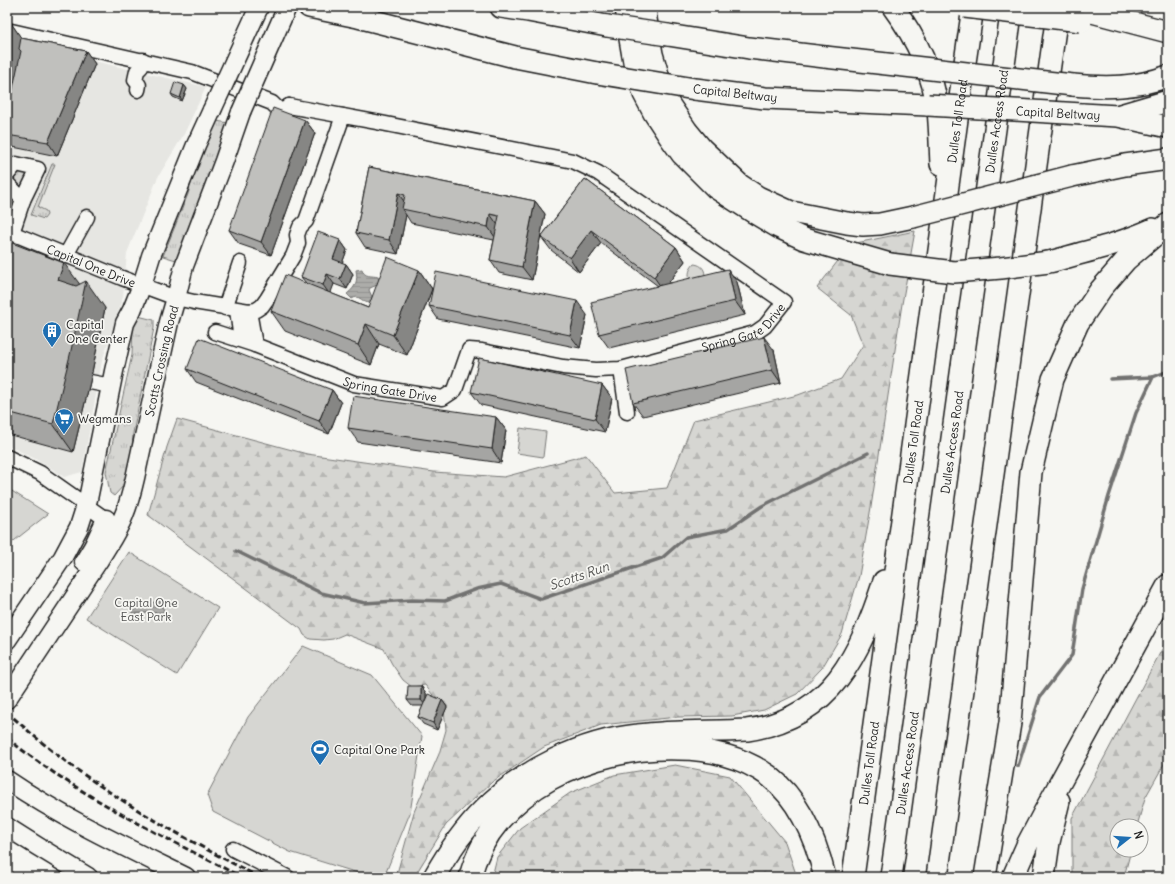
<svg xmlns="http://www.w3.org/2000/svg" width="1175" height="884" font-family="Delius,sans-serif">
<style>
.built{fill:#e6e6e2}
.grass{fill:url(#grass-tufts);stroke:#797977}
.forest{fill:url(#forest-firs);stroke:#797977}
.park{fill:#d6d6d2;stroke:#797977}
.water{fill:url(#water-rules);stroke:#727271}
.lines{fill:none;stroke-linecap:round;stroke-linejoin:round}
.stream{stroke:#727271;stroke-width:3.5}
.minor-casing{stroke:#1c1c1c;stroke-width:17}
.major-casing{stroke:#1c1c1c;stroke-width:21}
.highway-casing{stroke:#1c1c1c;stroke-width:24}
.minor{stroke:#f6f6f2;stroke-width:14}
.major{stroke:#f6f6f2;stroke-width:18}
.highway{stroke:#f6f6f2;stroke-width:21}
.rail{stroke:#1c1c1c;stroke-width:3;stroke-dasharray:6 3;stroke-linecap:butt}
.major-bridge-casing{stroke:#1c1c1c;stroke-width:21;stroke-linecap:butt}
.highway-bridge-casing{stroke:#1c1c1c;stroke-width:24;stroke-linecap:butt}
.major-bridge{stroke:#f6f6f2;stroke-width:18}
.highway-bridge{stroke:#f6f6f2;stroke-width:21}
.wall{fill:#a5a5a3;stroke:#1c1c1c}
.shaded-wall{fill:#868684;stroke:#1c1c1c}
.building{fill:#c0c0bd;stroke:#1c1c1c}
.labels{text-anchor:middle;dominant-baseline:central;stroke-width:3.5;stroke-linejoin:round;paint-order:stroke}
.street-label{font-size:12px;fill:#1c1c1c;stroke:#f6f6f2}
.poi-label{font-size:12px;fill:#1c1c1c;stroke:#f6f6f2;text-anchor:start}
.park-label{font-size:12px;fill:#545453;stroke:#f6f6f2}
.water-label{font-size:13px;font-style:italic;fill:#565654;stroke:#f6f6f2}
</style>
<defs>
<pattern id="grass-tufts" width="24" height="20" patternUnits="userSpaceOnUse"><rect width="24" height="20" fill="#d6d6d2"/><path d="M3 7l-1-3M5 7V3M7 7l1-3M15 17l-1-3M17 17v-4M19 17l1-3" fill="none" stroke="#b7b7b4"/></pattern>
<pattern id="forest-firs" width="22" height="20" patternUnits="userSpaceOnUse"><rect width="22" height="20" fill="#d6d6d2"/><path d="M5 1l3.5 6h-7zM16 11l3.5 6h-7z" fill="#b7b7b4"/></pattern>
<pattern id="water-rules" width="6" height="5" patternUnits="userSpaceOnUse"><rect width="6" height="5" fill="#acaca9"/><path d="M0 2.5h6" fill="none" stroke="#939391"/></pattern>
</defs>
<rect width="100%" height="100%" fill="#f6f6f2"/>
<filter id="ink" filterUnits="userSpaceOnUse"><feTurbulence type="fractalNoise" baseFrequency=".025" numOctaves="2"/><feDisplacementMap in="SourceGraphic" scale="8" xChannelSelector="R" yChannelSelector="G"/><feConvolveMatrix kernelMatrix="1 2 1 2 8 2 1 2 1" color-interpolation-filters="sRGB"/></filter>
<g filter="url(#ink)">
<!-- built -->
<path class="built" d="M7 41 206 87 184 134 158 177 127 253 123 297 102 361 82 472 64 477 43 463 7 445Z"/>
<!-- grass -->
<path class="grass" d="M216 121 229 123 191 230 176 260 163 256 188 194 197 163Z
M52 164H55L38 207 46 211 47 215 44 219 31 215Z
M22 170 29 171 24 191 14 181 15 176Z
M138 316 154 320V328L133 433 131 470 124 485 114 496 110 493 106 472 132 355 133 324Z"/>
<!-- forest -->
<path class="forest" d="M915 231 902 304 871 507 859 576 842 634 822 668 797 694 764 710 732 716 678 717 601 725 544 747 492 782 446 825 414 877H396L414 812 439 754 446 730 444 709 425 685 412 687 403 680 392 664 384 649 345 634 333 639 324 640 310 639 304 635 301 629 148 515 167 447 177 419 307 454 434 472 504 477 586 455 615 493 667 488 694 420 798 395 841 379 863 345 851 315 817 288 851 244Z
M1168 638V757L1145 798 1137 826H1117V850H1131L1124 877H1072V818Z
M675 765 730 776 785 842 797 877H492L497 857 520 828 570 793 614 775Z"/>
<!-- park -->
<path class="park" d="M694 264C703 265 705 270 705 277L690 280C688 273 689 270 694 264Z
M520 428 546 432 543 457 517 453Z
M7 488 48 514 10 544 7 542Z
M129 552 218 608 177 675 86 618Z
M303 646 372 675 422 736 410 813 384 877H371L290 852 213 812 207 795 248 717Z"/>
<!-- water -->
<path class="water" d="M362 269C364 278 372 275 378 277L379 281 377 285 370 288 369 290 372 297 371 301 368 303C361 301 359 294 352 299L347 294C356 287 358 281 356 270Z
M161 601 164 612 132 614V611L149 603Z"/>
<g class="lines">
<!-- stream -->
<path class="stream" d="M1110 379 1153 377 1168 371
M236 551 321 593 365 603 412 600 445 601 477 589 501 584 541 599 662 558 686 537 728 529 762 506 868 453
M1018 766 1040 697 1072 655 1082 589 1109 496 1136 413 1153 377"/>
<!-- minor casing -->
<g class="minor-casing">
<g id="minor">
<path d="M7 30 192 72 272 103 278 109 284 110 289 106"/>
<path d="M138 90 139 85 135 80 137 71 141 67 143 60"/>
<path d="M7 175 16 164 38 169 23 200 12 233"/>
<path d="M7 183 23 200"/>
<path id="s1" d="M7 231 122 278 176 298 194 302 249 311 256 310 262 306 267 299 293 256 298 243 297 235 300 227 306 221 343 116"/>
<path d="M66 255 87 217"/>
<path d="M225 308 240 263"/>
<path d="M237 310 241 340"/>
<path d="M249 311 255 345"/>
<path id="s2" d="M215 332 255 345 354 384 443 398 455 390 469 350 482 351 563 367 596 370 621 369 755 333 765 326 784 302 598 173 573 161 376 122 289 106"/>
<path d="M621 369 627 412"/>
<path d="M90 382 111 386"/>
<path d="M7 457 40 473 114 525"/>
<path d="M233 849 287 877"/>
</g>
</g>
<!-- major casing -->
<g class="major-casing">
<g id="major">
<path d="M84 562 93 547 106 519"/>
<path d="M7 640 63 557 79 527 88 499 114 371 125 323 132 310 142 285 151 256 196 145 212 110"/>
<path id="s3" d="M7 699 99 560C108 545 118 531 124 515 129 503 132 491 135 478L169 322 176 298 184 266 224 161 241 112"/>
<path d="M7 780C63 818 125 847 186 877"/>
<path d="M7 827 37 846 88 877"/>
</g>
</g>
<!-- highway casing -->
<g class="highway-casing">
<g id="highway">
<path d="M309 7 358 17 515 57 597 73"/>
<path d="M501 7 528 11 607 26"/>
<path d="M626 7 630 39 634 62 644 94 654 113 669 136 682 154 716 188 753 212 778 227 804 239 890 264"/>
<path d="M646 7V19L652 54 663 92 668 103 687 131 701 148 740 185 758 197 791 212 847 223 863 225 880 224 913 217"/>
<path d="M893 7C916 38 933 73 938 111 940 129 940 146 941 164"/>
<path d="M1073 7 1168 32"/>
<path d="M668 35 749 48 825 57"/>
<path d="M1073 85C1107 88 1136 88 1168 76"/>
<path d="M695 89 765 98 928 105"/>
<path d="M1082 114 1118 116 1168 127"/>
<path d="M1120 115 1168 101"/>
<path d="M1072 176 1125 165 1168 159"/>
<path d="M1049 262C1085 252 1120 244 1153 229"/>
<path d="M434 877C448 852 464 829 484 809 524 769 582 741 638 735 674 730 711 732 747 730 832 718 860 654 884 581"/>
<path d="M470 877C493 789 594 746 678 749 709 749 743 757 769 776 800 800 816 840 825 877"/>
<path id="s4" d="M853 877 962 83 973 7"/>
<path id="s5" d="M891 877 1012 7"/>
<path d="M937 877 1058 7"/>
<path d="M985 877 1010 723 1031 472 1053 379 1078 323 1101 289 1126 260 1168 224"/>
<path d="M1013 877 1028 843 1048 805 1168 585"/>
<path d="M1044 877 1049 842 1059 801"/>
</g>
</g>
<!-- minor -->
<use href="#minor" class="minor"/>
<!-- major -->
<use href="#major" class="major"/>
<!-- highway -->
<use href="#highway" class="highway"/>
<!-- rail -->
<path class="rail" d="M7 712C30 733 57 756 83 774 138 813 199 846 259 877
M7 738C78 796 161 835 241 877"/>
<!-- major-bridge casing -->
<g class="major-bridge-casing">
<path id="major-bridge" d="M212 110 259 7
M241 112 287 7"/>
</g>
<!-- highway-bridge casing -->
<g class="highway-bridge-casing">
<path id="highway-bridge" d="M965 7 1081 21
M607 26 668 35
M825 57 1073 85
M597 73 695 89
M928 105 1082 114
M913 217 1072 176
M890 264 954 272 1001 268 1049 262"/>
</g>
<!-- major-bridge -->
<use href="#major-bridge" class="major-bridge"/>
<!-- highway-bridge -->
<use href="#highway-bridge" class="highway-bridge"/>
</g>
<!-- wall -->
<path class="wall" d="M7 17 21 38 86 51 95 64 57 156 8 146 7 147Z
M184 85 187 89 182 101 173 97 171 94Z
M305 120 315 133 271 255 239 244 229 230Z
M369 167 535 201 545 214 532 280 499 273 490 260 494 240 411 223 406 215 398 254 365 247 356 233Z
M585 179 676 247 685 261 668 283 737 282 745 315 609 348 599 334 658 286 601 243 579 272 551 250 541 237Z
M340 240 347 250 342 263 346 264 353 274 347 289 334 284 330 293 368 308 419 270 432 289 407 355 379 344 371 365 285 331 271 311 306 283 301 277Z
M7 241 79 284 105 308 90 382 73 452 7 434Z
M429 306 587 315 580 348 438 319Z
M774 350 781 383 643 416 633 403Z
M187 369 332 390 341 403 329 434 196 382Z
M602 385 612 398 605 432 481 405 471 392Z
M496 417 506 430 501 463 358 442 348 428Z
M421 686 426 693V699L442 700 447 707 437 730 423 724 418 717 423 706H412L407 700Z"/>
<!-- shaded-wall -->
<path class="shaded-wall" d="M7 17 30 51 7 135Z
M86 51 95 64 57 156 48 142Z
M184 85 187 89 182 101 180 98Z
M305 120 315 133 271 255 261 242Z
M398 193 408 207 402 209 406 215 398 254 389 240Z
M535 201 545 214 532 280 522 267Z
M490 214 500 228 497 240 488 227Z
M591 230 601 243 579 272 570 258Z
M340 240 347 250 340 269 333 259Z
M676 247 685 261 663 290 654 277Z
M64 263 84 290 86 281 105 308 90 382 73 452 53 424 58 280Z
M346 264 353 274 347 289 340 279Z
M728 269 737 282 745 315 735 301Z
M419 270 432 289 407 355 393 335Z
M327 274 334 284 330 295 323 285Z
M577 301 587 315 580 348 570 335Z
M366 324 379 344 371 365 358 345Z
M764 337 774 350 781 383 772 370Z
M602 385 612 398 605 432 595 419Z
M332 390 341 403 329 434 319 421Z
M496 417 506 430 501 463 492 449Z
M421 686 426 693V706L421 700Z
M442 700 447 707 437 730 433 723Z"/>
<!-- building -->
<path class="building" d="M21 38 86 51 48 142 7 135V116L21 51 19 49Z
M175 82 184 85 180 98 171 94Z
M273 108 305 120 261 242 229 230Z
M369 167 535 201 522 267 490 260 499 216 490 214 488 227 402 209 405 195 398 193 389 240 356 233Z
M585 179 676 247 654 277 591 230 570 258 541 237Z
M318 232 340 240 333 259 346 264 340 279 327 274 323 285 301 277Z
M7 241 64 263 58 280 76 286 86 281 70 355 53 424 7 412Z
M387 257 419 270 393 335 366 324 358 345 271 311 285 275 368 308Z
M728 269 735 301 599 334 591 302Z
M436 272 577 301 570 335 429 306Z
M764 337 772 370 633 403 626 370Z
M199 338 332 390 319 421 187 369Z
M479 358 602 385 595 419 471 392Z
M353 396 496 417 492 449 348 428Z
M408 686H421V700H407Z
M428 694 442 700 433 723 418 717Z"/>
</g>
<!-- icons -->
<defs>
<g id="building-pin" transform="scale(1)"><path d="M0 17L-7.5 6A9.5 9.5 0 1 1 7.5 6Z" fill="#1f6fb2" stroke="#f6f6f2"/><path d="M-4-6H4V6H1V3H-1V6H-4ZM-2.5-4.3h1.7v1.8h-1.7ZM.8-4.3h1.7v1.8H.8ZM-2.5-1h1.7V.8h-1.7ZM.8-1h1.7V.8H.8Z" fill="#fff"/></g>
<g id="supermarket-pin" transform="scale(1)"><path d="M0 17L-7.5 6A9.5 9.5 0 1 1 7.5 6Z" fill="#1f6fb2" stroke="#f6f6f2"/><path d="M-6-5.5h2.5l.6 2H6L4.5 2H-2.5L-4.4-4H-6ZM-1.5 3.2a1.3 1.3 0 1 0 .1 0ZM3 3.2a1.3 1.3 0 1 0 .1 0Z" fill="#fff"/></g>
<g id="stadium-pin" transform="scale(1)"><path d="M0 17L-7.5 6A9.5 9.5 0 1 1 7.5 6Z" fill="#1f6fb2" stroke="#f6f6f2"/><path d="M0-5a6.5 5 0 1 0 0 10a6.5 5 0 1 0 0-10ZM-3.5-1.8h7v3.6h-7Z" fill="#fff"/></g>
</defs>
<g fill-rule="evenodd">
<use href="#building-pin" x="52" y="331"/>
<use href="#supermarket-pin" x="64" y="418"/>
<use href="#stadium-pin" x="320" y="749"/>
</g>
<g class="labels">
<!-- street labels -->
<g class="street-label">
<text transform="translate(735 93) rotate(6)">Capital Beltway</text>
<text transform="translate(1058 113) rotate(3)">Capital Beltway</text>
<text stroke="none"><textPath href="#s4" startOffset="763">Dulles Toll Road</textPath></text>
<text stroke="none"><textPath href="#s5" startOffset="763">Dulles Access Road</textPath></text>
<text stroke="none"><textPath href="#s1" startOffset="91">Capital One Drive</textPath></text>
<text stroke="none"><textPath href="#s2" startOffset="580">Spring Gate Drive</textPath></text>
<text stroke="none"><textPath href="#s3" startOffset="377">Scotts Crossing Road</textPath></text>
<text stroke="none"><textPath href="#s2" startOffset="185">Spring Gate Drive</textPath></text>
<text stroke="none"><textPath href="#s4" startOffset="439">Dulles Toll Road</textPath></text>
<text stroke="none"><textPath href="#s5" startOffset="439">Dulles Access Road</textPath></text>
<text stroke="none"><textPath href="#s4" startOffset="115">Dulles Toll Road</textPath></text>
<text stroke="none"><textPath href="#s5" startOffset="115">Dulles Access Road</textPath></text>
</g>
<!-- poi labels -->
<g class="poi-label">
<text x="66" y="324">Capital<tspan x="66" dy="14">One Center</tspan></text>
<text x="78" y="418">Wegmans</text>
<text x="334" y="749">Capital One Park</text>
</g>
<!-- park labels -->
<g class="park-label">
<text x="146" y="602">Capital One<tspan x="146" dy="14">East Park</tspan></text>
</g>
<!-- water labels -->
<g class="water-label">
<text transform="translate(579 576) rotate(-19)">Scotts Run</text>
</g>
</g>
<!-- margin -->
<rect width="1175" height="884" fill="none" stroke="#f6f6f2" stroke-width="24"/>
<rect x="12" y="12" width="1151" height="860" fill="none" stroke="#1c1c1c" stroke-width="1.5" filter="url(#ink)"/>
<!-- north arrow -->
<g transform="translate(1129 838) rotate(73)"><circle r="19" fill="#f6f6f2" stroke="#9f9f9c"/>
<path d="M0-3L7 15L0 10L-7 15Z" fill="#1f6fb2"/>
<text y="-6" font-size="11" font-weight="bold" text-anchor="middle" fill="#1c1c1c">N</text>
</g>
</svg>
